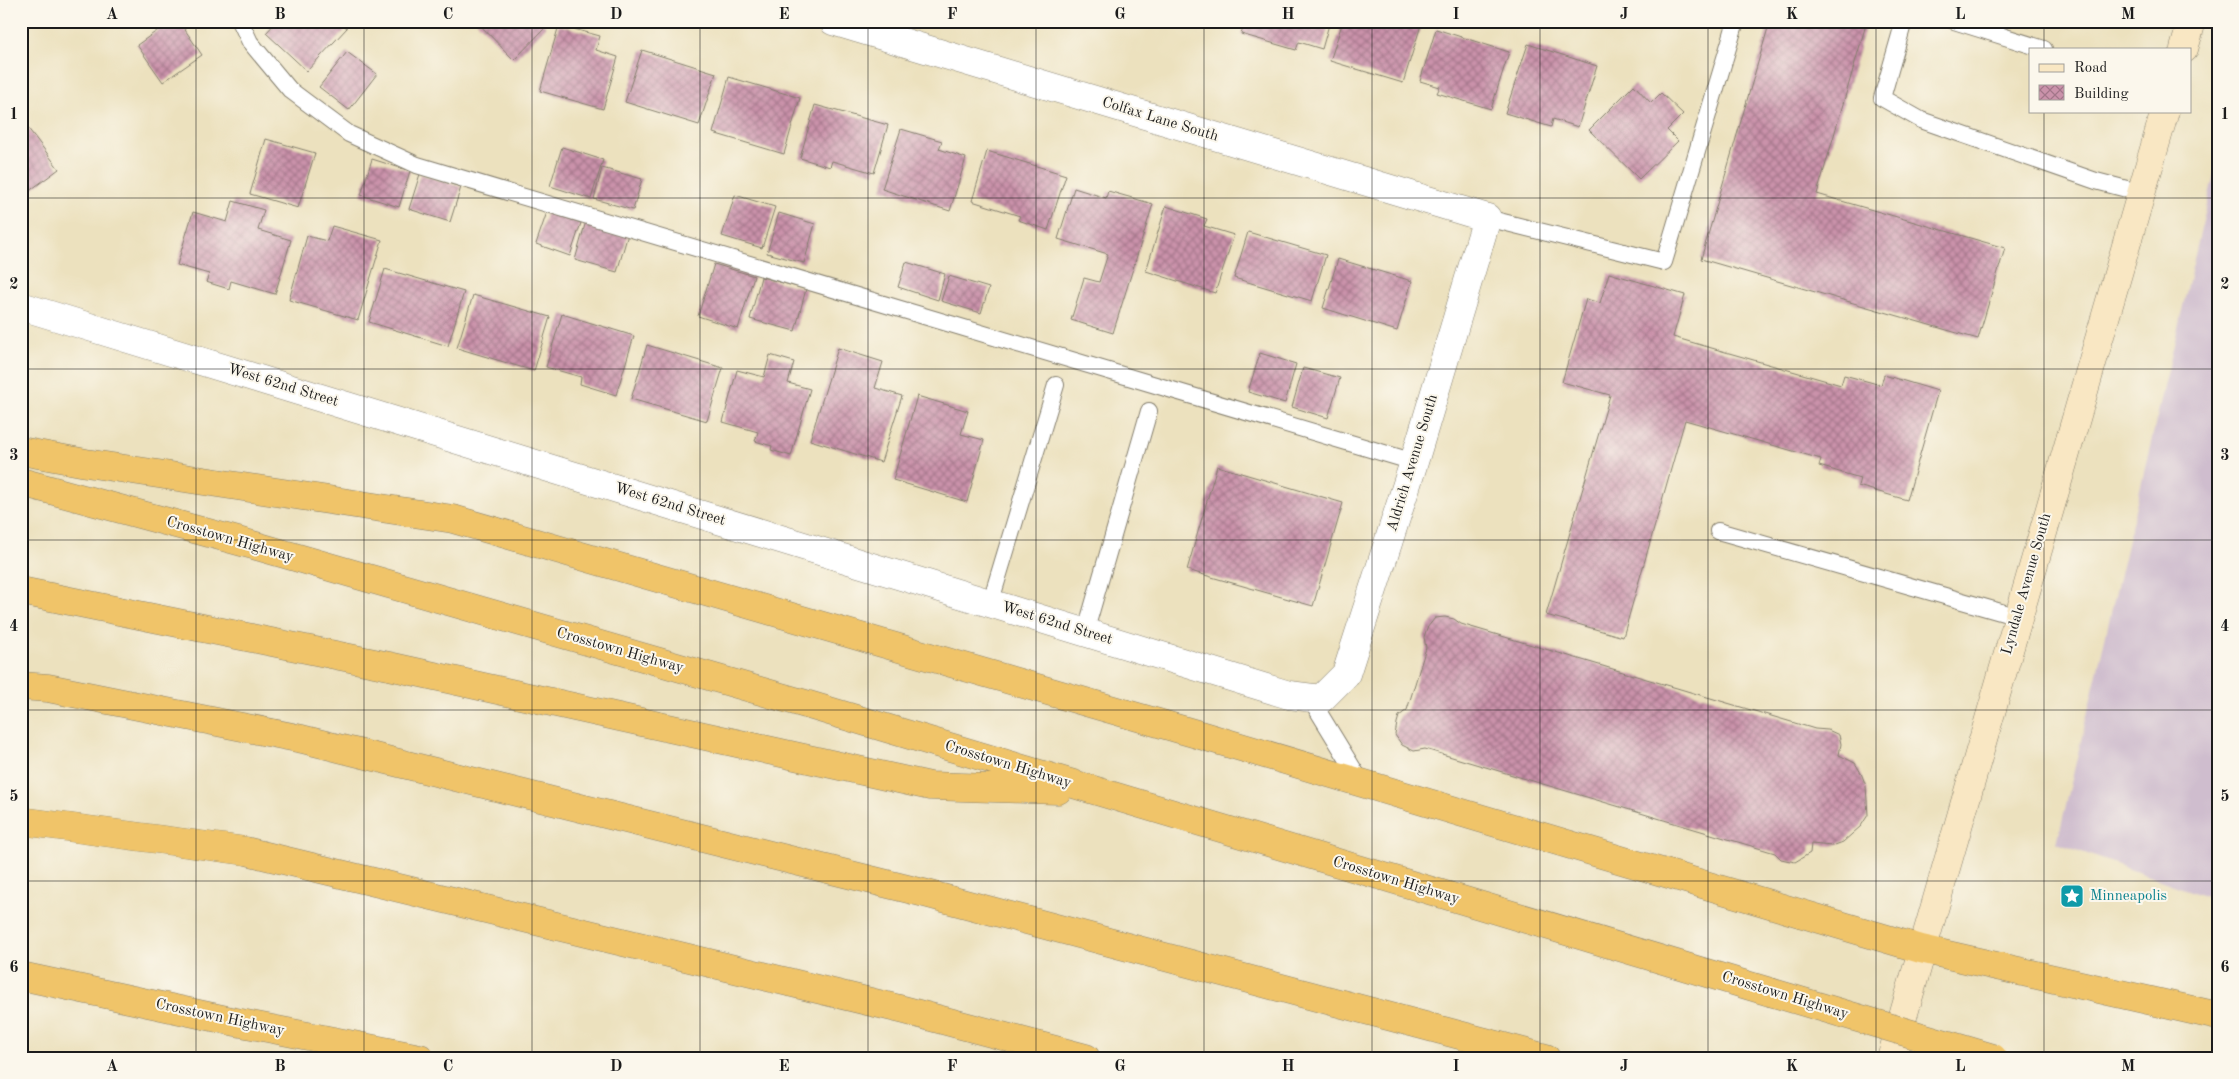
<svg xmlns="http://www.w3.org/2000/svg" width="2239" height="1079" font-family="'Old Standard TT',serif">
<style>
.industrial{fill:#cfbdce}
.building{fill:url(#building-cross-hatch)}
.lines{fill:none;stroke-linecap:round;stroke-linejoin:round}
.lane-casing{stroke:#847e6d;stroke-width:18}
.street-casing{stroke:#847e6d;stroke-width:29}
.secondary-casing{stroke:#847e6d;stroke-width:29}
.highway-casing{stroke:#847e6d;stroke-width:29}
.lane{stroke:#fff;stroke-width:16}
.street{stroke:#fff;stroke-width:28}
.secondary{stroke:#f9e7c3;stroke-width:28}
.highway{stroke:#f0c469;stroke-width:28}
.highway-bridge-casing{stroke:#847e6d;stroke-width:29;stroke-linecap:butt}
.highway-bridge{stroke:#f0c469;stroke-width:28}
.grid{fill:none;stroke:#1c1c1c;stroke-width:1;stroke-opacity:0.55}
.labels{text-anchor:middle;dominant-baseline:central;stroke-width:4;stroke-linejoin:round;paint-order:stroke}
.street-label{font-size:15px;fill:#1c1c1c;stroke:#fbf7ec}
.culture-label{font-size:15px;fill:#0d838f;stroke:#fbf7ec;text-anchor:start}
.neatline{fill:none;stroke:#1c1c1c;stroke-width:2}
.grid-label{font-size:16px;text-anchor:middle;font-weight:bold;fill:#1c1c1c}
</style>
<defs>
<pattern id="building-cross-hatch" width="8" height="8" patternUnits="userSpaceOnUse" patternTransform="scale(1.25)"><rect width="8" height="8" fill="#ca92aa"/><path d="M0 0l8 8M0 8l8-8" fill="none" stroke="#a3768a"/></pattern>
</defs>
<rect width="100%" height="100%" fill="#fbf7ec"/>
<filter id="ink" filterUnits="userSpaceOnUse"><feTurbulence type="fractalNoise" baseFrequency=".02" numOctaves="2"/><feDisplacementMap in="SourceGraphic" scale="10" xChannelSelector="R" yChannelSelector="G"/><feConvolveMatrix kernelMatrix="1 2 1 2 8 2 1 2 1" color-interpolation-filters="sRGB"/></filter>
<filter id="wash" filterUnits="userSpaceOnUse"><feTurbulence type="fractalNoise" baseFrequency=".0096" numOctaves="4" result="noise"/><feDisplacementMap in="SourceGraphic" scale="20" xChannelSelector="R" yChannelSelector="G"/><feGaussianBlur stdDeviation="1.12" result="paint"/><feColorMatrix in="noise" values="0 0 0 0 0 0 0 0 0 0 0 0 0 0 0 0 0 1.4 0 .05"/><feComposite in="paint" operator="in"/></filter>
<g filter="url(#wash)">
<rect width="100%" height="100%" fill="#ece1be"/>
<!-- industrial -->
<path class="industrial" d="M2218 157V901L2057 843Z"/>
<g id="blocks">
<!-- building -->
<path class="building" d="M171 21H179L202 55 163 82 137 45Z
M277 21H339L347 28 307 71 266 33Z
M476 21H540L546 27 514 60Z
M1245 21H1330L1322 49 1299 42 1296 50 1241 34Z
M1343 21H1408L1421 25 1403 83 1330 61Z
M1770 21H1867L1817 194 2005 248 1978 339 1701 259Z
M559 25 600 36 596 50 618 57 603 109 540 91Z
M1436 29 1509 52 1491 109 1437 93 1440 87 1420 81Z
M1528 44 1597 66 1578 127 1553 119 1551 127 1505 113Z
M642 50 716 73 699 125 625 102Z
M347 52 377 74 349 110 319 87Z
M729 77 800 98 784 154 713 133Z
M1634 85 1651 103 1661 93 1683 114 1667 130 1678 141 1639 179 1589 130Z
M815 105 888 125 874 173 832 161 830 167 800 158Z
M21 119 59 169 21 197Z
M901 129 942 141 939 149 966 158 950 211 882 189Z
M266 139 315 153 298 208 250 194Z
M562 147 603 160 591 199 550 186Z
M987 151 1066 175 1048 230 1018 220 1020 216 972 201Z
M372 159 410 171 399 207 361 195Z
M602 168 642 179 633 210 594 199Z
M420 174 461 187 450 222 409 209Z
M1074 188 1106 198 1108 191 1153 204 1113 333 1071 320 1084 278 1099 282 1108 254 1058 239Z
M735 195 775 207 762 248 722 236Z
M233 201 264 210 258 230 291 240 275 294 231 281 229 289 206 282 209 274 177 265 193 212 227 222Z
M1166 206 1207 219 1204 226 1234 235 1215 293 1146 271Z
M547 212 581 223 570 256 536 244Z
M779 213 815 224 804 263 767 253Z
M586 221 628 234 617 272 575 260Z
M332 226 382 240 358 320 289 300 307 236 327 241Z
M1248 232 1326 255 1312 301 1234 278Z
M1338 259 1412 281 1397 331 1323 308Z
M906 262 945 274 938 300 898 287Z
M714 264 754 276 738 329 698 316Z
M385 269 464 292 448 346 369 322Z
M1609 273 1685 295 1673 337 1841 385 1844 375 1881 385 1884 375 1938 391 1907 500 1858 486 1860 478 1819 466 1821 459 1685 420 1623 637 1546 615 1610 395 1562 382 1586 299 1600 303Z
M949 276 989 288 981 313 941 301Z
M761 277 806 289 795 331 750 319Z
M473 295 550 317 534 371 457 348Z
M562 314 634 336 616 395 580 384 581 377 546 367Z
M647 345 723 368 707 421 631 399Z
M838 348 883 362 875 388 902 396 881 462 810 440Z
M1260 353 1296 364 1285 403 1248 392Z
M770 355 794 362 788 383 810 389 791 456 771 450 772 446 755 441 758 432 723 422 737 370 764 377Z
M1303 368 1340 378 1328 418 1292 407Z
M917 396 968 411 961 434 984 440 967 502 893 480Z
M1217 466 1343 503 1313 606 1187 570Z
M1445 617 1454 619 1461 624 1815 729 1828 730 1839 735 1841 744 1839 755 1855 763 1861 773 1866 786 1868 815 1861 826 1843 842 1832 846 1811 844 1810 853 1795 862 1781 859 1775 853 1425 749 1414 751 1402 745 1395 735 1397 723 1399 716 1407 710 1426 648 1424 637 1427 628 1435 618Z"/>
</g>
</g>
<g filter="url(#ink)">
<use href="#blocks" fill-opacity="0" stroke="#847e6d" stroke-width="1"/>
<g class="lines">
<!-- lane casing -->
<g class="lane-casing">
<path id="lane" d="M240 21 250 42 290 90 349 134 417 165 1414 462
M1904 21 1882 98 1921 120 2096 181 2142 193
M1954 21 2044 49
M1487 218 1664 262 1736 21
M1718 531 2018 617
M990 604 1056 385
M1085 633 1149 411
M1310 698 1362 783"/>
</g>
<!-- street casing -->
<g class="street-casing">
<path id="street" d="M21 306 1289 695 1321 699 1346 674 1414 462 1487 218 833 21"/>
</g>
<!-- secondary casing -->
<g class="secondary-casing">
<path id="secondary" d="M2184 49 2192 21
M1891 1058 2165 111"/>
</g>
<!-- highway casing -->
<g class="highway-casing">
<path id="highway" d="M21 451 86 463 453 519 1200 735 1921 949 2218 1016
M21 482 260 547 809 705 1770 992
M21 591 389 666 930 786 1058 790
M21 686 48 688 302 739 924 893 1546 1058
M21 821 246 851 904 1010 1086 1058
M21 976 236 1022 420 1058"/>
</g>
<!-- lane -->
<use href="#lane" class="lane"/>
<!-- street -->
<use href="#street" class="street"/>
<!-- secondary -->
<use href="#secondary" class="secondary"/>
<!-- highway -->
<use href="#highway" class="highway"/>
<!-- highway-bridge casing -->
<g class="highway-bridge-casing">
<path id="highway-bridge" d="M1770 992 1993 1058"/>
</g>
<!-- highway-bridge -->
<use href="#highway-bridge" class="highway-bridge"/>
</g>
</g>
<!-- grid -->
<path class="grid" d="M196 21V1058M364 21V1058M532 21V1058M700 21V1058M868 21V1058M1036 21V1058M1204 21V1058M1372 21V1058M1540 21V1058M1708 21V1058M1876 21V1058M2044 21V49M2044 111V1058M21 198H2218M21 369H2218M21 540H2218M21 710H2218M21 881H2218"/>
<!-- icons -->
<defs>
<g id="sight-square" transform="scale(1.25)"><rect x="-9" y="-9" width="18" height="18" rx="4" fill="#0f9aa8" stroke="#fbf7ec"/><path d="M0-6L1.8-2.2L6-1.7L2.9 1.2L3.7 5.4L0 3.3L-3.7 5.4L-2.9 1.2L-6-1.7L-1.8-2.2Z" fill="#fff"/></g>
</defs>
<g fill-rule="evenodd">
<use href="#sight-square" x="2072" y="896"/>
</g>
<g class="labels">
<!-- street labels -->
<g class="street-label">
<text transform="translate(1160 120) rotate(17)">Colfax Lane South</text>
<text transform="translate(283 386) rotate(17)">West 62nd Street</text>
<text transform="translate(1413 463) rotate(-73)">Aldrich Avenue South</text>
<text transform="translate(670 505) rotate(17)">West 62nd Street</text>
<text transform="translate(230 540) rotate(16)">Crosstown Highway</text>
<text transform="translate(2027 584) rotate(-74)">Lyndale Avenue South</text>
<text transform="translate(1057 624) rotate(17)">West 62nd Street</text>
<text transform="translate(620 651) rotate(16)">Crosstown Highway</text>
<text transform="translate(1008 765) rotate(17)">Crosstown Highway</text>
<text transform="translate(1396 881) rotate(17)">Crosstown Highway</text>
<text transform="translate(1785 996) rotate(17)">Crosstown Highway</text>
<text transform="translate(220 1018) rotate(12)">Crosstown Highway</text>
</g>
<!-- culture labels -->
<g class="culture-label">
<text x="2090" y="896">Minneapolis</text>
</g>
</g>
<!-- margin -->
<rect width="2239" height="1079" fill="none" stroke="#fbf7ec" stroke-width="55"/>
<!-- legend -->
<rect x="2029" y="48" width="162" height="65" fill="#fbf7ec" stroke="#a29f99"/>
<rect x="2039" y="64" width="25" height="8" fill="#f9e7c3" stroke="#a29f99"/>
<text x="2074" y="72" font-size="15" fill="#1c1c1c">Road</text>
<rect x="2039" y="85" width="25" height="15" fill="url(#building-cross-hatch)" stroke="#a29f99"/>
<text x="2074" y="98" font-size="15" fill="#1c1c1c">Building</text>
<rect x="28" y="28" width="2184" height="1024" class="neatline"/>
<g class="grid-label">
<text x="112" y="19">A</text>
<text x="280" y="19">B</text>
<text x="448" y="19">C</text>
<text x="616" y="19">D</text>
<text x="784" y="19">E</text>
<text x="952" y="19">F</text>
<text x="1120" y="19">G</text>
<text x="1288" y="19">H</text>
<text x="1456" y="19">I</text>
<text x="1624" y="19">J</text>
<text x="1792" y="19">K</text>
<text x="1960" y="19">L</text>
<text x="2128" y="19">M</text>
<text x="14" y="119">1</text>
<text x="2225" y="119">1</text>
<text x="14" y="289">2</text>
<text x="2225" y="289">2</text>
<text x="14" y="460">3</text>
<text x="2225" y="460">3</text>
<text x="14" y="631">4</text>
<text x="2225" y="631">4</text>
<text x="14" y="801">5</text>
<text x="2225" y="801">5</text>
<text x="14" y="972">6</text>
<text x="2225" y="972">6</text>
<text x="112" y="1071">A</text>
<text x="280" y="1071">B</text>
<text x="448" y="1071">C</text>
<text x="616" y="1071">D</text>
<text x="784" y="1071">E</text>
<text x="952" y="1071">F</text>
<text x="1120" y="1071">G</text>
<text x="1288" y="1071">H</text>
<text x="1456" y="1071">I</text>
<text x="1624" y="1071">J</text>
<text x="1792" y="1071">K</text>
<text x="1960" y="1071">L</text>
<text x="2128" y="1071">M</text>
</g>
</svg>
